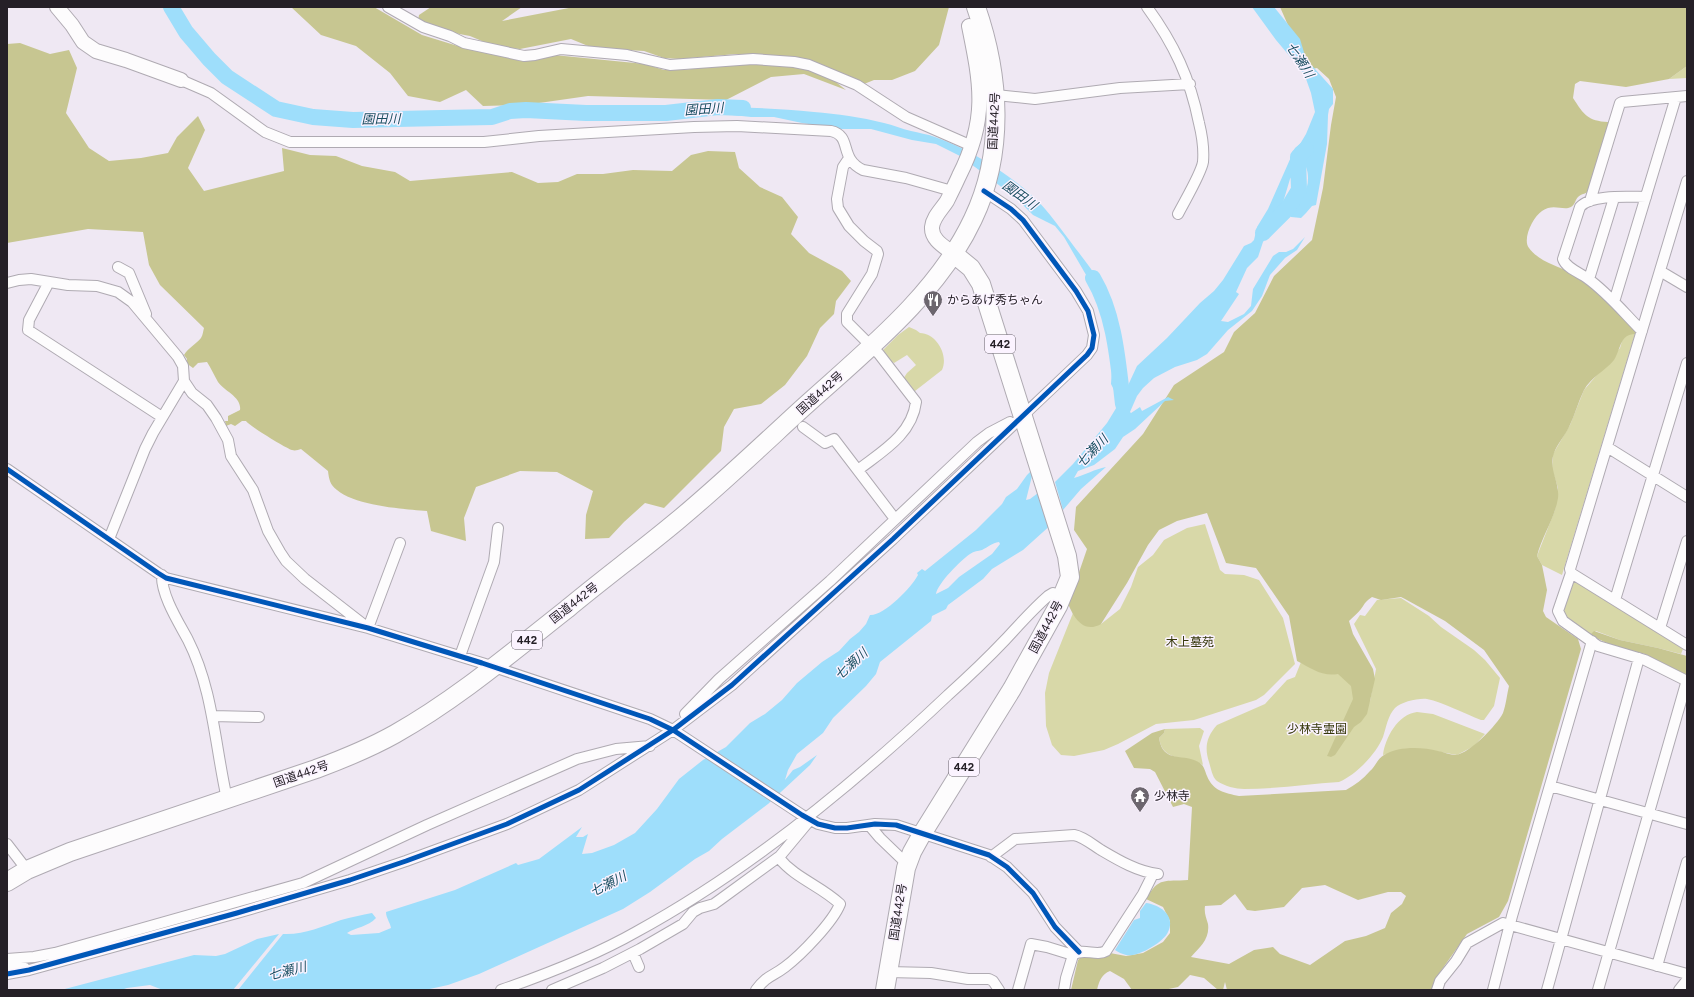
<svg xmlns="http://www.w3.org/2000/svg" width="1694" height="997" font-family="Figtree,'Noto Sans JP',sans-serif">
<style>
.green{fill:#d8d8a8}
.forest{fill:#c7c691;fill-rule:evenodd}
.water{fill:#9edefb;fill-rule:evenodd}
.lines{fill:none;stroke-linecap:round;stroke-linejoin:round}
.river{stroke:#9edefb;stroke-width:16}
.street-casing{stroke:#afaab2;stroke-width:12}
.secondary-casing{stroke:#afaab2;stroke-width:16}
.highway-casing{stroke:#afaab2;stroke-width:20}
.street{stroke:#fdfcfd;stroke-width:10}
.secondary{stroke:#fdfcfd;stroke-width:14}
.highway{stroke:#fdfcfd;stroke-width:18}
.cycleway-casing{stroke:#fbf3ff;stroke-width:8}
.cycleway{stroke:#0057b8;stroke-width:5}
.labels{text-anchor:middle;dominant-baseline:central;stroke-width:3;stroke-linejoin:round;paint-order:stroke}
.shield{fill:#fbf3ff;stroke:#655f68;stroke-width:1}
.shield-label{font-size:11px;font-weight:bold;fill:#252027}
.street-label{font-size:12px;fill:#252027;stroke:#fbf3ff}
.poi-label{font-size:12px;fill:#252027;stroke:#fbf3ff;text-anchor:start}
.park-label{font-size:12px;fill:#36380b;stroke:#fbf3ff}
.water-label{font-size:13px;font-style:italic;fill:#1a4f62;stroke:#fbf3ff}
</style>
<rect width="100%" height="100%" fill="#efe8f3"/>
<!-- green -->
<path class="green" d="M1687 66V78L1669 79Z
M909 327 916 330 920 333C936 333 949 355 942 370L915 391H910L903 379 907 373 916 365 907 355 894 363 891 361 883 350 898 335Z
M1628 334H1635L1562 575 1542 565 1537 556 1555 510 1558 488 1552 469 1553 454 1570 425 1584 390 1620 348 1623 338Z
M1205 524 1220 570 1225 574 1244 575 1259 580 1283 618 1295 664 1264 695 1256 700 1194 720 1156 724 1118 744 1104 750 1074 756 1061 755 1052 745 1046 726 1045 693 1049 673 1073 613 1088 624H1101L1120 609 1131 587 1138 567 1153 555 1164 540 1187 528Z
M1577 582 1683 649 1681 654 1658 648 1620 640 1596 631 1590 635 1565 619 1564 611 1571 584Z
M1401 598 1429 616 1441 627 1474 650 1485 660 1500 678 1494 706 1484 720H1481C1465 714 1443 702 1427 699 1418 698 1401 702 1395 708 1388 715 1386 728 1383 737 1376 754 1356 775 1339 782 1308 784 1275 789 1244 789 1236 789 1224 786 1217 781 1212 777 1211 768 1209 762 1204 747 1207 736 1217 725L1265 704 1287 680 1295 677 1301 662 1348 669 1360 696 1370 701 1376 669 1354 624 1360 615 1365 616 1377 600Z
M1417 712 1433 714 1485 734 1474 746 1457 755 1424 749 1401 750 1383 755C1385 738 1398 714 1417 712Z
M1200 728 1204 731 1199 746 1203 765C1187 754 1163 764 1159 738L1164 733 1165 729Z"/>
<!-- forest -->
<path class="forest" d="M291 7H374L422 35 461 47 521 61 541 59 554 55 645 64 664 70H683L753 62 766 56 736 54 679 59 664 58 644 51 593 48 571 39 520 49 496 47 470 36 449 32 418 21 419 15 431 7H522L502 21 574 7H949L939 45 915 71 892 80H874L864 84 827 75 846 90 804 74 771 77 726 100 588 96 525 105 483 106 466 90 440 102 408 96 390 73 356 46 321 35Z
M1280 7H1687V66L1669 79 1626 87 1580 81 1575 84 1573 98C1584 115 1588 121 1608 122L1610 129 1591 191C1587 193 1581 194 1578 197 1575 200 1575 205 1571 207 1563 211 1553 203 1542 211 1533 217 1522 239 1529 248 1539 262 1559 266 1573 274 1598 289 1617 310 1636 332L1635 334C1620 334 1621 349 1614 360 1605 371 1591 377 1584 390 1578 402 1575 415 1569 427 1565 436 1557 444 1554 453 1548 469 1560 482 1558 498 1555 518 1542 536 1537 556L1542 565 1547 590 1543 611 1546 617 1578 639 1581 649 1508 901 1499 917 1467 934 1438 975 1433 990H1227L1225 982 1223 990H1218L1204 978 1190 975 1178 987 1164 990H1132L1124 979 1110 971C1102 974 1099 981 1097 990H1071L1078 960 1083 955 1110 953 1126 956 1143 953 1163 942 1170 933V921L1163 907 1146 899C1159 876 1165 882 1188 880L1192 807 1184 804 1173 807 1155 772 1150 769 1134 768 1125 751 1152 733 1165 729 1164 733 1159 738C1163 765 1185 752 1200 763 1204 766 1205 771 1207 776 1213 791 1225 793 1239 796L1346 790C1355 785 1363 779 1370 771 1375 767 1378 758 1384 755 1399 746 1422 747 1438 751 1444 752 1450 755 1456 755 1470 753 1497 725 1503 713 1506 705 1507 694 1509 686L1484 650 1445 621 1405 599 1401 597 1381 600 1372 597C1366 601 1365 603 1361 609 1358 613 1353 617 1349 621L1353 634 1373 669 1375 679 1367 714 1361 722 1354 727 1335 755 1331 757 1327 756 1353 699 1351 686 1338 674C1322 677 1311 668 1297 661L1289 616 1256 568 1226 563 1207 513 1177 521 1159 530 1148 545 1127 583 1101 624C1080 636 1070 610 1065 595L1075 584 1087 549 1074 530 1076 507 1143 434 1174 385 1224 352 1234 332 1255 313 1274 276 1312 240 1323 188 1331 125 1336 97 1329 79 1317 68 1312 69 1305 64ZM1325 885 1358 900 1388 892H1401L1406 896 1402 904 1391 913 1385 928 1366 936 1345 941 1310 965 1280 954 1273 947 1254 950 1229 964 1191 957C1200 947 1210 939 1208 924 1206 917 1204 913 1205 906L1221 905 1235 894 1247 910 1255 911 1284 907 1302 888Z
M20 43 50 54 69 50 77 68 66 113 89 148 109 161 141 158 168 153 177 137 198 116 205 130 188 168 204 191 284 171 282 148 310 155 336 156 362 166 395 172 410 181 512 172 538 183 558 182 577 174H603L633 170 672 171 691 155 708 151 735 152 739 168 760 187 782 197 798 217 791 234 809 253 842 271 851 281 836 301 834 314 820 328 807 356 785 385 761 404 734 409 724 427 721 451 664 508 645 503 624 522 609 538 585 539 586 515 593 491 557 472 520 471 476 487 464 518 466 541 431 531 427 511C403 509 356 506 337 490 330 485 329 479 328 471L301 449C298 450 295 451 292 450 287 449 248 425 246 421H242L235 426 231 424 226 426 225 421H228V416L240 410C242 397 224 391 218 382 214 375 211 368 207 362L198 363 193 368 186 363 187 359 184 355C188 348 196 344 201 338 203 335 203 331 204 328L160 285 149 265 143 232 88 229 7 243V44Z
M1594 631 1620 640 1658 648 1687 656V675L1645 654 1613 646 1590 635Z"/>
<!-- water -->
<path class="water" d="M1252 7H1274L1300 39 1306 59 1333 89V104L1329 109 1328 115 1327 144 1316 205 1312 206 1306 213 1301 218 1291 217 1290 212C1304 203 1312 182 1306 167L1297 168 1290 179 1281 209 1274 225 1263 242 1258 257 1247 268 1236 292 1239 294 1221 321 1228 322 1244 314 1251 306 1253 289 1273 256 1279 252H1286L1293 249 1305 237 1297 250 1285 258 1270 275 1262 296 1252 311 1228 330 1207 354 1197 360 1175 367 1154 378 1143 388 1137 396 1130 412 1131 413 1140 407 1142 411 1168 397 1174 400 1165 401 1135 429 1123 437 1115 449 1094 465 1078 471 1074 478C1085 475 1095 469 1106 467L1081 489 1063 510 1055 482 1073 464 1107 423 1118 405 1119 400 1111 384 1112 367 1114 358 1113 342 1110 332 1105 321 1089 280 1064 237 1055 226 1033 215 1016 198 979 170 960 156 936 144 912 140 871 129H841L802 123 774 117H751L695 111 666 113C715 105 764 107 814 112 837 114 861 117 884 123 893 125 902 129 911 131 919 133 927 134 935 137 967 148 1001 169 1028 192 1044 205 1057 224 1070 241 1080 255 1097 274 1103 290 1105 295 1101 299 1102 305 1103 318 1120 331 1120 347 1120 363 1109 382 1124 394L1137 366 1167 338 1200 303 1214 291 1223 280 1244 246 1251 243 1254 240 1257 227 1268 209 1295 148 1300 144 1306 134 1315 112 1311 93 1305 76 1298 66 1276 40Z
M1034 468 1026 500 1030 499 1042 490 1053 523 1023 550 992 569 983 579 948 605 946 609 932 616 931 621 880 662 876 674 866 686 833 718 823 733 797 754 788 770 785 780 793 770 800 767 817 755 810 765 768 804 722 839 709 851 695 859 650 892 623 909 479 974 448 985 425 990H238L283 934C304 935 321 927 341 920 351 917 362 915 372 913L376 918C368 927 356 927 347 933L351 935 379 933 391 928C390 922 386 918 386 912L455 890 516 863 518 865 539 859 582 827 576 837H583L588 834 582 854 592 853 614 845 635 833 657 809 679 779 703 760 726 747 750 723 765 714 782 700 797 683 822 662 839 651 850 639 859 632 866 624 870 615C884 616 911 588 918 575L917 573 922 569 925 571 976 530 1002 504 1006 497 1017 489 1027 475ZM999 542 1000 544 992 554 959 577 948 588 936 594C938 583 961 560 970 554 974 551 978 551 982 550 988 547 992 543 999 542Z
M1146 903C1160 905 1176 915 1168 932 1164 942 1137 958 1126 955 1122 954 1118 952 1115 950L1134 920 1140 918V911Z
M279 934 233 990H163L150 985 127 988 121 990H61L194 955 216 956 225 954 257 939Z"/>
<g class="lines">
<!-- river -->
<path class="river" d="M171 7 186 32 209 59 227 77 276 109 313 117 353 120 442 118 492 117 510 111 526 110 586 113H666L718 107 743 108
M1263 233 1288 208 1299 190 1298 157 1306 149
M1093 278C1115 315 1118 362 1123 404"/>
<!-- street casing -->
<g class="street-casing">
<path id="street" d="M388 7 423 27 450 36 464 43 524 56 535 55 561 49 627 55 670 65 753 59 794 62 809 65 857 85 906 117 972 146
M1147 7C1174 44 1190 78 1199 123 1202 135 1204 150 1203 162 1201 174 1184 202 1178 214
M181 80 211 93 265 132 290 142H484L539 136 694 127 737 126 831 131C853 136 838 158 863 170L906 178 952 191
M996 95 1035 99 1120 88 1190 84
M849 158 843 167 837 199 838 208 849 226 864 241 877 251 878 254 872 274 847 314V322L879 354 916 402C912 435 881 452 858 470
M1687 181 1570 569 1571 573 1687 645
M1590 201 1620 103 1622 102 1687 96
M118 267 129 273 146 314
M1660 271 1687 287
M1589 279 1614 198
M49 282 29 320 28 330 162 417
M7 283 19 280 31 279 68 285 97 286 118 292 132 302 178 357 183 366 184 381 192 393 207 405 216 418 228 440 231 456 253 490 268 531 280 552 286 561 305 579 368 628 400 543
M1614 302 1676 97
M1642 331C1624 313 1608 293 1587 278 1580 273 1566 268 1563 259L1580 207C1591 194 1629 197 1646 197
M803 427 825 443 834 439 895 519
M1607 447 1687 497
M7 469 158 573 166 578 368 628 482 663 650 719 673 730 802 815 818 824 835 828H847L875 824 896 825 989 855 1007 867 1033 893 1055 927 1079 952
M109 539 145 449 153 433 184 381
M1571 573 1558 611 1563 621 1598 646 1645 660 1687 681
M162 575C161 595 179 623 188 640 213 689 215 746 227 799
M1615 600 1687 363
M1660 628 1687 541
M460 656 494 562 498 528
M685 714 719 679 830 581 977 442 989 433 1010 422
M212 716 259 717
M1550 786 1687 824
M869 825 880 838 907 864
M7 844 27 870
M991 857 1015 839 1074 835C1084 837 1093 845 1101 850 1118 860 1138 872 1158 874
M633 953 639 967
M7 959 34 957 55 953 303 883 427 825 577 759 616 749 650 746
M7 966 25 968
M1657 966 1687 862
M888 972 931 973 968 979H989L993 981 999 990
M7 974 29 970 237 913 350 880 406 861 507 824 579 790 673 730 732 685 893 539 1087 355 1092 348 1094 335 1088 311 1076 291 1023 220 1011 209 984 191
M501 990C547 974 594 956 636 932 750 870 855 783 948 695 968 677 987 659 1005 640 1019 625 1033 609 1048 596L1053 593 1063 596
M552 990 603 968 640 949 683 924 693 912 700 908 714 904 721 899 780 856 810 820
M756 990C767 975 772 977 785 967 801 955 833 922 840 904 821 886 795 878 779 858
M1018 990 1031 944 1047 947 1073 955
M1064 990 1066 978 1073 955C1083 947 1096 957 1106 951L1143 894 1153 874
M1437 990 1440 981 1456 961 1467 943 1503 923 1687 974
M1493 990 1512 916 1592 641
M1547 990 1639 658
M1598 990 1687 680
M1679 990 1687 980"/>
</g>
<!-- secondary casing -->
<g class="secondary-casing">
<path id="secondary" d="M57 7 72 25 83 42 96 51 126 60 181 80
M954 254C945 247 931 240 932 227 933 217 942 209 947 201 951 193 955 185 959 176 988 119 981 85 969 26"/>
</g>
<!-- highway casing -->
<g class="highway-casing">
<path id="highway" d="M7 882 27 870 70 852 316 769C343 759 370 748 395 734 457 699 511 653 567 609 603 579 641 551 677 521 718 487 756 451 795 415 858 357 936 298 973 219 1005 152 1000 76 976 7
M885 990 906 868 912 852 922 834 1012 689 1058 606 1070 577 1067 556 981 284 971 268 954 254"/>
</g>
<!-- street -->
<use href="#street" class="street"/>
<!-- secondary -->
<use href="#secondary" class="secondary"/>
<!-- highway -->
<use href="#highway" class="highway"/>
<!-- cycleway casing -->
<g class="cycleway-casing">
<path id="cycleway" d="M7 469 158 573 166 578 368 628 482 663 650 719 673 730 802 815 818 824 835 828H847L875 824 896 825 989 855 1007 867 1033 893 1055 927 1079 952
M7 974 29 970 237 913 350 880 406 861 507 824 579 790 673 730 732 685 893 539 1087 355 1092 348 1094 335 1088 311 1076 291 1023 220 1011 209 984 191"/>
</g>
<!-- cycleway -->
<use href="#cycleway" class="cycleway"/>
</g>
<!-- icons -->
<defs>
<g id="restaurant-pin" transform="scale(1)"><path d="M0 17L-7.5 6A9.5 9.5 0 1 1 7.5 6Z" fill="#6c666e" stroke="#fbf3ff"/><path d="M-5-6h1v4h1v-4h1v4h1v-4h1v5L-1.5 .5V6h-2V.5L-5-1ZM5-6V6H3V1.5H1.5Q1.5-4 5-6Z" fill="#fff"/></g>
<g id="temple-pin" transform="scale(1)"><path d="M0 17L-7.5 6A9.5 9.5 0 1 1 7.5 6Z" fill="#6c666e" stroke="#fbf3ff"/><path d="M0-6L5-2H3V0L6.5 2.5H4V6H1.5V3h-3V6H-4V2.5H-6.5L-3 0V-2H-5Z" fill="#fff"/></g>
</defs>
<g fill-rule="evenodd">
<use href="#restaurant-pin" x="933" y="300"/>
<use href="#temple-pin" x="1140" y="796"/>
</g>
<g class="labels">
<!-- shield labels -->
<g class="shield">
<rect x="985" y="335" width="30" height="18" rx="3"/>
<rect x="512" y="631" width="30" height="18" rx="3"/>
<rect x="949" y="758" width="30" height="18" rx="3"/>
</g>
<g class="shield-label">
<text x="1000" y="344">442</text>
<text x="527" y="640">442</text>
<text x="964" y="767">442</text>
</g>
<!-- street labels -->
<g class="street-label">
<text transform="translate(994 121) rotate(-87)">国道442号</text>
<text transform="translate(820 393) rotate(-42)">国道442号</text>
<text transform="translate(574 603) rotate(-38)">国道442号</text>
<text transform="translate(1046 627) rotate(-62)">国道442号</text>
<text transform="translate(301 774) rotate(-19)">国道442号</text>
<text transform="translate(898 912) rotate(-81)">国道442号</text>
</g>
<!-- poi labels -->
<g class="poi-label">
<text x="947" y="300">からあげ秀ちゃん</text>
<text x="1154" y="796">少林寺</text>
</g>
<!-- park labels -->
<g class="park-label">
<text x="1190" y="642">木上墓苑</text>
<text x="1317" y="729">少林寺霊園</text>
</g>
<!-- water labels -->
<g class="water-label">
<text transform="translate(1300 60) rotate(57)">七瀬川</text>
<text transform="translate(704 109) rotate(-4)">園田川</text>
<text transform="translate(381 119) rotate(-1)">園田川</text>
<text transform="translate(1020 195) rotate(36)">園田川</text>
<text transform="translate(1092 451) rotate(-46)">七瀬川</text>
<text transform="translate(851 664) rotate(-42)">七瀬川</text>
<text transform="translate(608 884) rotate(-27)">七瀬川</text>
<text transform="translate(287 971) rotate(-14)">七瀬川</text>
</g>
</g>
<!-- border -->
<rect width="1694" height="997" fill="none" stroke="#252027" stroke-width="16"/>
</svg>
